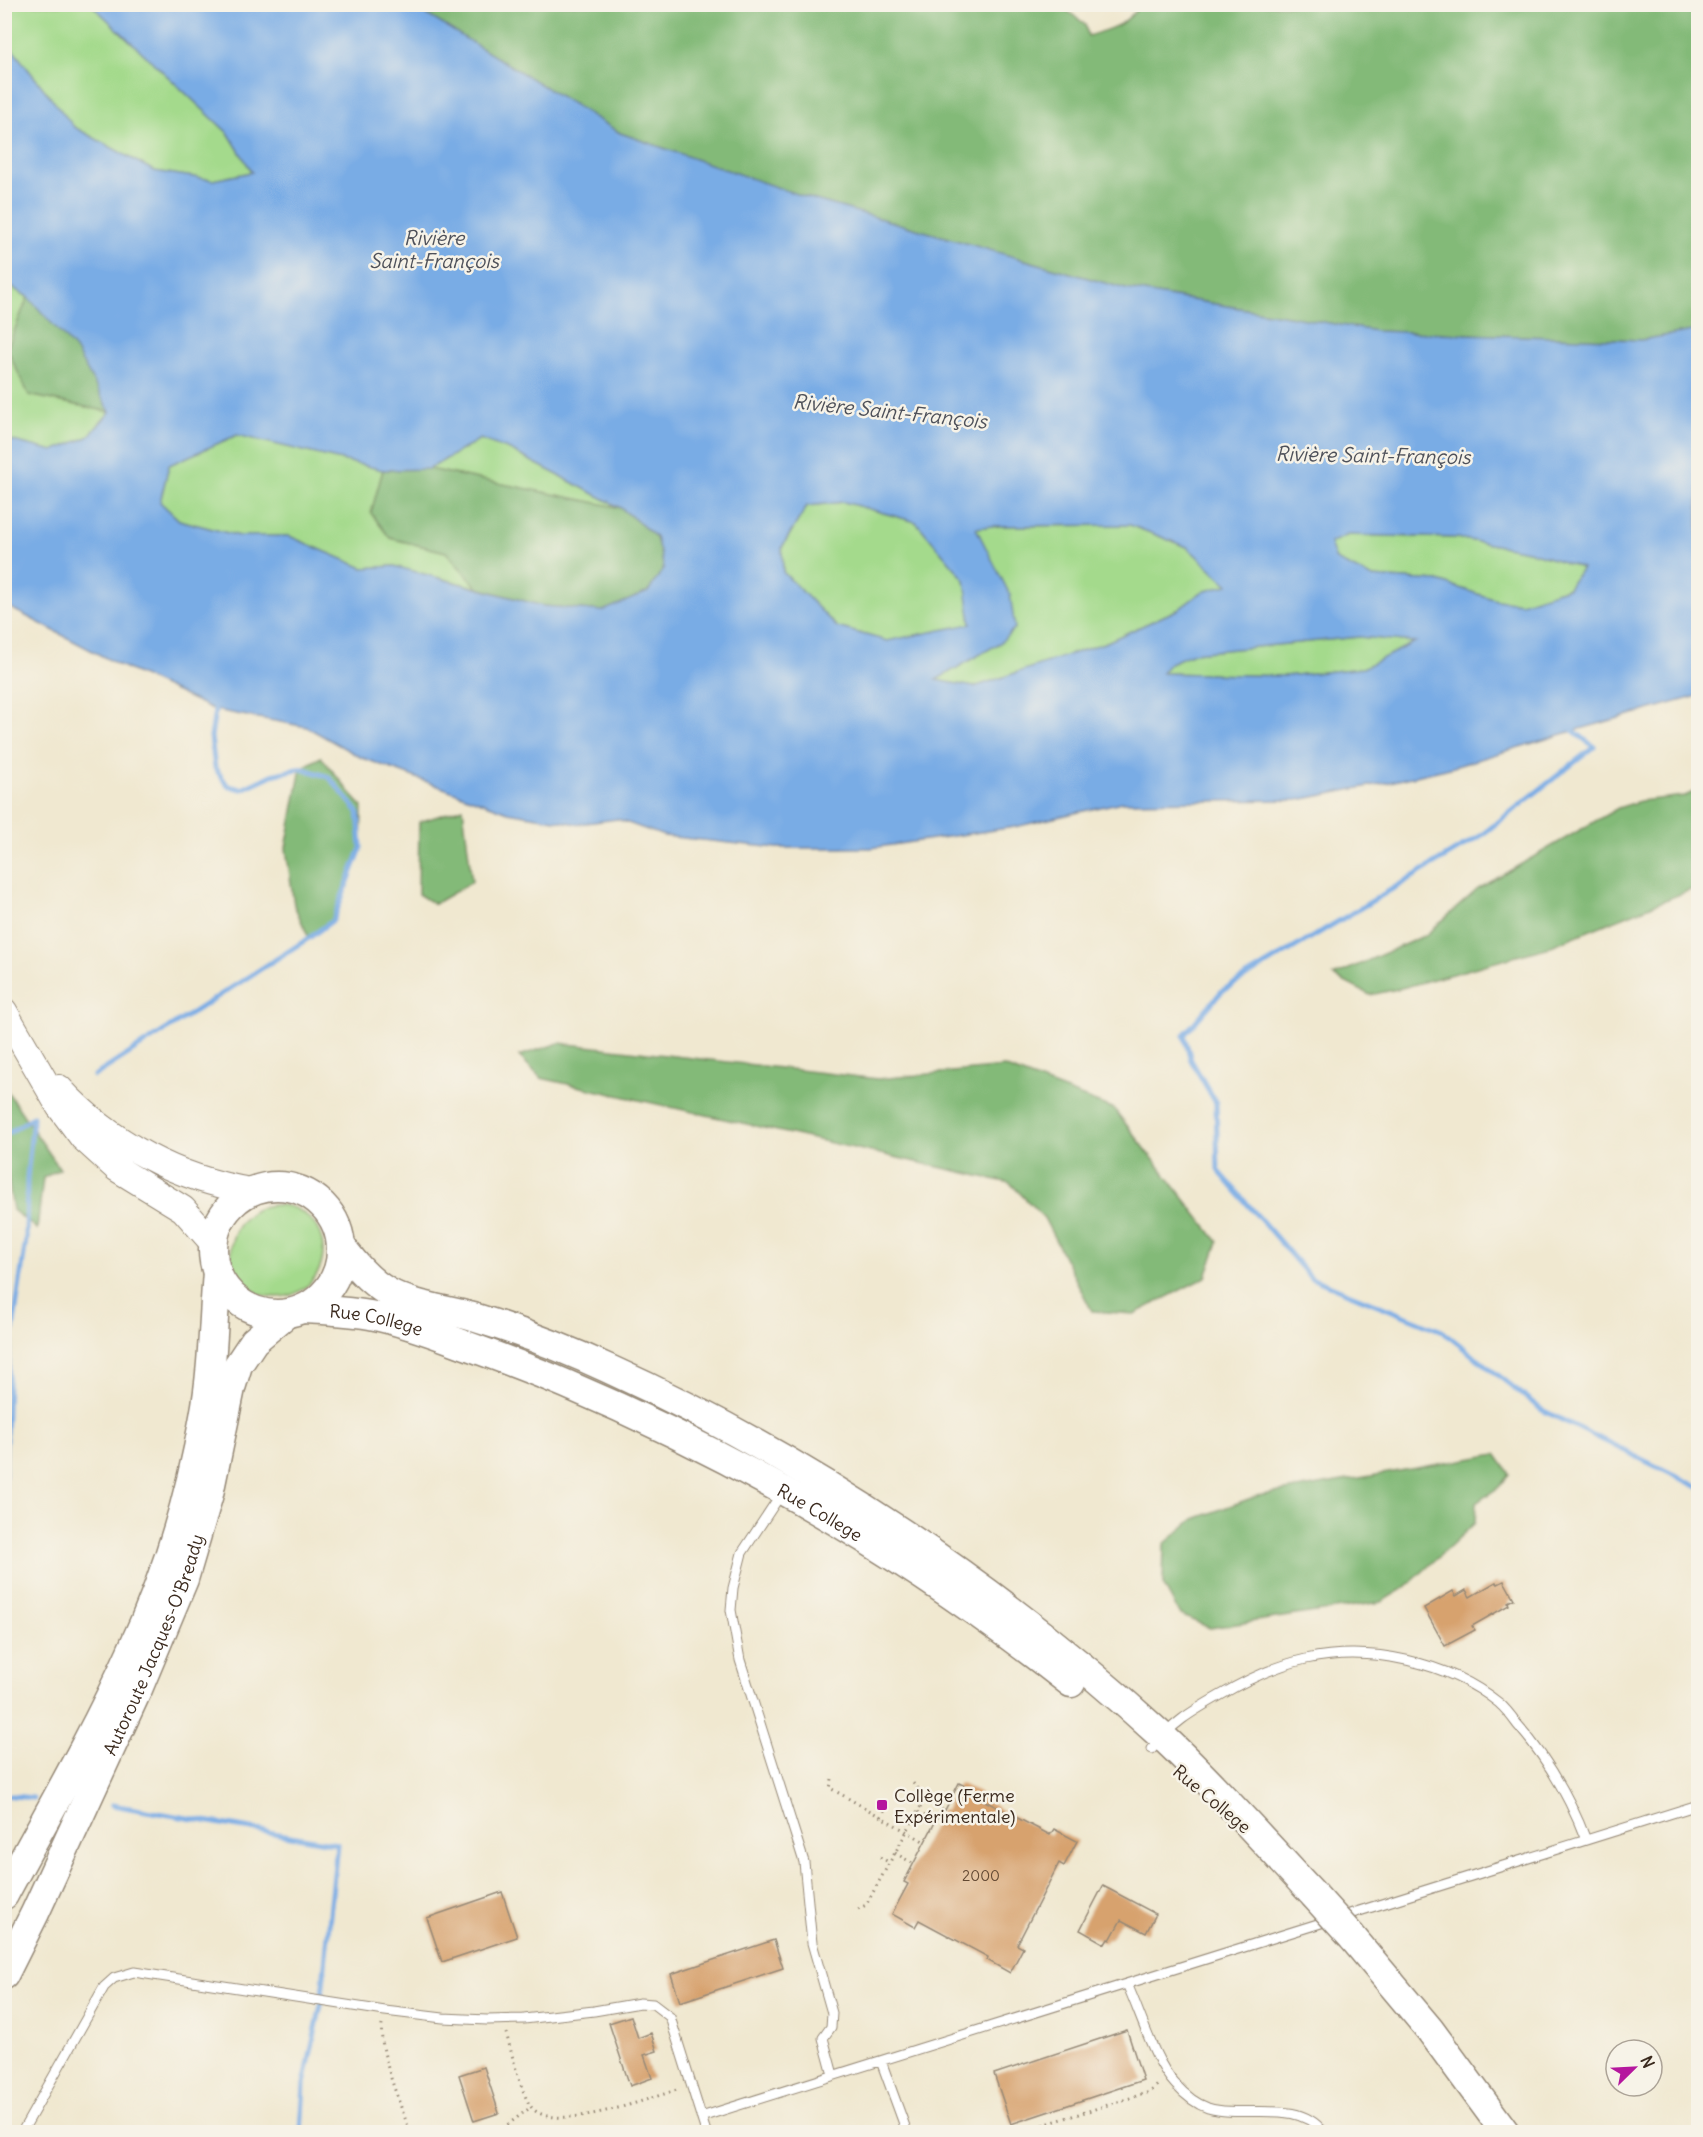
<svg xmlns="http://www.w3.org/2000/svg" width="1703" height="2137" font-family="Delius,sans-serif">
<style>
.green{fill:#a4da8c;stroke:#708255;stroke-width:1.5}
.forest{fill:#83ba78;stroke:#5f724b;stroke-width:1.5}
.water{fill:#79ace5;stroke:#5a6b82;stroke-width:1.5;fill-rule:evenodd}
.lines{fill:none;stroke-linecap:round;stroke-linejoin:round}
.stream{stroke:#79ace5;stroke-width:5}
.building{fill:#d7a26e}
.service-casing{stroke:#968977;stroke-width:11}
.secondary-casing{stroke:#968977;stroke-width:28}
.primary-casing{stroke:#968977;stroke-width:31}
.path{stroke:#968977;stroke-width:3;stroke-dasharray:1.5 4.5;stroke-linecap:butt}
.service{stroke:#fff;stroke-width:9}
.secondary{stroke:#fff;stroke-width:26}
.primary{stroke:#fff;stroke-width:28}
.primary-bridge-casing{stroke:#968977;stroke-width:31;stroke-linecap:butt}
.primary-bridge{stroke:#fff;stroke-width:28}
.poi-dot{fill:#b5179e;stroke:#f7f3e8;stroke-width:2}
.labels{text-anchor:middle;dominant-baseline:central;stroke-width:5;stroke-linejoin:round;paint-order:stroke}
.number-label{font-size:15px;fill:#624832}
.street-label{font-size:18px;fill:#3b2a1e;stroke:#f7f3e8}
.poi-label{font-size:18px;fill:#3b2a1e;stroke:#f7f3e8;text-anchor:start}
.water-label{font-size:20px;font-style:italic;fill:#4e515a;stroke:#f7f3e8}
</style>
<rect width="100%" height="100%" fill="#f7f3e8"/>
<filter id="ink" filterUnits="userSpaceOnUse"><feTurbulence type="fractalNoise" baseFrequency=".0167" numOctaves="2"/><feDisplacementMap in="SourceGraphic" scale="12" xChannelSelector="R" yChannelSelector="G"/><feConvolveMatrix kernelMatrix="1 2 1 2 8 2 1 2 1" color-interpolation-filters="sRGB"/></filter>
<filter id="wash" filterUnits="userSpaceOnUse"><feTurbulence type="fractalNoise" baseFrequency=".008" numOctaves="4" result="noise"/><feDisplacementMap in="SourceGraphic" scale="24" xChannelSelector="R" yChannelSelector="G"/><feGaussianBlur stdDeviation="1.35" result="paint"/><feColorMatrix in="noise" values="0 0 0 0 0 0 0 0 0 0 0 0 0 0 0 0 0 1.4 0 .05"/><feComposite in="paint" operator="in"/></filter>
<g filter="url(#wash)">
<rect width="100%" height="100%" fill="#f0e8d0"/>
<!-- green -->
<path class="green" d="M5 5H92L229 134 252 172 213 180 154 171 74 127 5 40Z
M4 283 28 297 7 349 29 395 110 412 88 437 53 451 5 439Z
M237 435 383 470 371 513 390 538 446 552 478 588 394 566 363 568 289 536H239L179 520 160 502 169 465Z
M480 439 510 450 621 508 429 469Z
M844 502 916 522 965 580 972 624 887 641 837 627 783 572 782 547 807 506Z
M1130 525 1187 547 1229 585 1202 592 1179 609 1107 642 974 687 935 680 1000 643 1010 595 975 528 992 526Z
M1348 535 1457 538 1528 551 1582 568 1568 588 1521 603 1496 600 1438 581 1371 577 1336 560 1329 543Z
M1359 637 1417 642 1363 668 1285 676 1161 673 1170 663 1193 653Z
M231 1251a46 46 0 1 1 92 0a46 46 0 1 1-92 0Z"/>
<!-- forest -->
<path class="forest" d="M1058 4 1085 24 1088 36C1112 28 1125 26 1140 5H1698V330L1641 340 1376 331 1126 289 805 197 620 133 411 5Z
M28 297 76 349 110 412 29 395 7 349Z
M429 469 621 508 656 537 664 568 648 592 603 611 543 606 478 588 446 552 390 538 371 513 383 470Z
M321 757 362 807 361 848 333 920 309 938 294 905 286 848 301 768Z
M1698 790V887L1546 948 1398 989 1370 995 1333 976 1426 935 1478 889 1618 808 1640 801 1685 796Z
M463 808 472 882 434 904 418 894 419 822Z
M559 1043 878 1079 1004 1067 1114 1109 1218 1242 1206 1277 1134 1314 1092 1311 1044 1218 1010 1183 541 1078 519 1056Z
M5 1088 60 1169 43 1178 37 1229 13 1210 5 1159Z
M1496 1454 1510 1474 1499 1487 1476 1503 1475 1523 1406 1587 1381 1602 1210 1628 1180 1615 1163 1584 1164 1544 1194 1519 1257 1496Z"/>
<!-- water -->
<path class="water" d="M92 5H411L620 133 805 197 1126 289 1376 331 1641 340 1698 330V696L1573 731 1450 768 1390 782 1298 800 1122 802 1015 827 871 848H777L664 836 617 819 578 824 508 812 360 757 307 727 215 710 121 666 5 605V439L53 451 88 437 110 412 75 349 28 297 5 283V40L74 127 154 171 213 180 252 172 229 134ZM237 435 383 470 429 469 480 439 510 450 621 508 656 537 664 568 648 592 603 611 543 606 394 566 363 568 289 536H239L179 520 160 502 169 465ZM844 502 916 522 965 580 971 624 887 641 837 627 783 572 782 547 807 506ZM1130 525 1187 547 1228 585 1202 592 1179 609 1107 642 974 687 936 680 1000 643 1015 628 1010 595 976 528 992 526ZM1348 535 1457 538 1528 551 1582 568 1568 588 1521 603 1496 600 1438 581 1371 577 1336 560 1330 543ZM1359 637 1415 642 1363 668 1285 676 1162 673 1170 663 1193 653Z"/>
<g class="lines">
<!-- stream -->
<path class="stream" d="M1569 727 1594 747 1479 837 1222 991 1184 1035 1191 1060 1216 1103 1218 1170 1311 1278 1442 1331 1542 1410 1698 1487
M94 1076 309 938 333 920 361 848 358 812 329 777 301 768 272 775 242 789 228 786 215 768 211 737 216 704
M4 1136 33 1117
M4 1487 9 1357 26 1240 27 1178 33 1117
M4 1795 33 1798
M112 1805 337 1844 321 2005 304 2084 301 2132"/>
</g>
<g id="blocks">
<!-- building -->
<path class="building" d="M1504 1581 1514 1599 1508 1602 1509 1605 1472 1626 1475 1630 1445 1646 1424 1608 1453 1591 1456 1596 1466 1590 1470 1597 1496 1582 1498 1584Z
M959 1783 983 1795 981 1799 1050 1835 1054 1829 1077 1841 1064 1866 1059 1863 1017 1945 1023 1948 1010 1973 987 1960 988 1957 919 1920 915 1927 892 1914 908 1884 904 1882 942 1809 945 1810Z
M1103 1886 1156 1914 1146 1933 1121 1920 1110 1940 1108 1939 1105 1944 1080 1930Z
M502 1892 517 1937 442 1962 427 1918Z
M774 1940 783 1968 680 2002 671 1974Z
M631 2016 638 2038 651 2033 657 2051 644 2055 652 2078 630 2086 609 2023Z
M1127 2030 1143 2080 1011 2124 994 2074Z
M484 2067 499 2113 474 2121 459 2075Z"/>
</g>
</g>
<g filter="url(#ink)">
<use href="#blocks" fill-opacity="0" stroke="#968977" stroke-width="1.5"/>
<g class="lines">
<!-- service casing -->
<g class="service-casing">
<path id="service" d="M781 1494 742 1553 733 1588 731 1610 740 1660 804 1862 812 1943 832 2013 831 2027 823 2038 833 2075
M1152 1749C1172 1723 1191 1712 1219 1696 1246 1680 1275 1666 1306 1659 1371 1645 1448 1662 1499 1703 1506 1709 1512 1717 1517 1724 1547 1758 1570 1798 1586 1840
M1127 1984C1140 2012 1155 2063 1175 2084 1184 2094 1196 2104 1208 2108 1244 2119 1298 2098 1323 2132
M881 2061 907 2132
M701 2117 1698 1805
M22 2132 104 1987 114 1978 134 1972 385 2011 443 2018 487 2020 524 2019 594 2011 640 2003 653 2004 670 2017 706 2132"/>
</g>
<!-- secondary casing -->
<g class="secondary-casing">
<path id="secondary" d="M4 1011 59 1106 83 1138 116 1168 183 1209 213 1243
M59 1088C109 1143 178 1179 251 1191"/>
</g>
<!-- primary casing -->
<g class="primary-casing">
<g id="primary">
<circle cx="277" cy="1250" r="64"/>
<path d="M341 1246C354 1263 368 1281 388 1292 413 1306 445 1309 473 1317 519 1331 564 1348 607 1368 806 1458 1006 1592 1166 1740 1218 1789 1265 1843 1314 1895"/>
<path id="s1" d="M302 1309C325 1310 347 1311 370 1315 401 1321 431 1332 460 1343 496 1356 531 1369 566 1384 747 1461 916 1561 1071 1683"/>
<path d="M4 1895C47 1815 93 1736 130 1654 165 1579 190 1498 204 1417 213 1369 213 1320 217 1272"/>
<path d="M1352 1937 1430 2030 1505 2132"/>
<path id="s2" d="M4 1975 35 1913 138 1689 184 1579 209 1494 231 1388 238 1365 254 1341 286 1314"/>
</g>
</g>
<!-- path -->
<path class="path" d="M832 1779 830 1788 925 1842
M918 1812 935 1822
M881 1817 885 1809 882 1805
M895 1853 914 1864
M880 1857 890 1863
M858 1909 866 1905 926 1797 910 1780
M382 2025C378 2051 401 2106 410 2132
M506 2033C511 2050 522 2097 532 2108 556 2134 649 2098 680 2089
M498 2132 531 2107
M1020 2132 1150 2092 1159 2084"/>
<!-- service -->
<use href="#service" class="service"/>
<!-- secondary -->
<use href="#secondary" class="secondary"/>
<!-- primary -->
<use href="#primary" class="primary"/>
<!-- primary-bridge casing -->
<g class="primary-bridge-casing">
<path id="primary-bridge" d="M1314 1895 1352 1937"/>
</g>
<!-- primary-bridge -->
<use href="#primary-bridge" class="primary-bridge"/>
</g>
</g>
<!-- markers -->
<rect class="poi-dot" x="876" y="1799" width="12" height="12" rx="3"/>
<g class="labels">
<!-- number labels -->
<g class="number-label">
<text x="981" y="1875">2000</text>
</g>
<!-- street labels -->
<g class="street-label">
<text stroke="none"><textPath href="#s1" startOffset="75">Rue College</textPath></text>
<text stroke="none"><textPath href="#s1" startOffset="561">Rue College</textPath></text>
<text stroke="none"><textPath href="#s2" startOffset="363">Autoroute Jacques-O'Bready</textPath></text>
<text transform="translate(1212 1799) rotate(40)">Rue College</text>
</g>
<!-- poi labels -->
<g class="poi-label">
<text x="894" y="1795">Collège (Ferme<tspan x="894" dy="21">Expérimentale)</tspan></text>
</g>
<!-- water labels -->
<g class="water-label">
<text x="434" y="237">Rivière<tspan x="434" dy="23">Saint-François</tspan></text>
<text transform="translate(890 411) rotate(6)">Rivière Saint-François</text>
<text transform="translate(1373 455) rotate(1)">Rivière Saint-François</text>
</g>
</g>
<!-- margin -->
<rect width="1703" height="2137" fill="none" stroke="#f7f3e8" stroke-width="24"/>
<!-- north arrow -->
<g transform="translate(1634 2068) rotate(66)"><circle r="28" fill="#f7f3e8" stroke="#aca397" stroke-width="1.5"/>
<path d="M0-4.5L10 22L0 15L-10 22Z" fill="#b5179e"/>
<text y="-9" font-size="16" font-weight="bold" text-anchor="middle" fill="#3b2a1e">N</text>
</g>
</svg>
